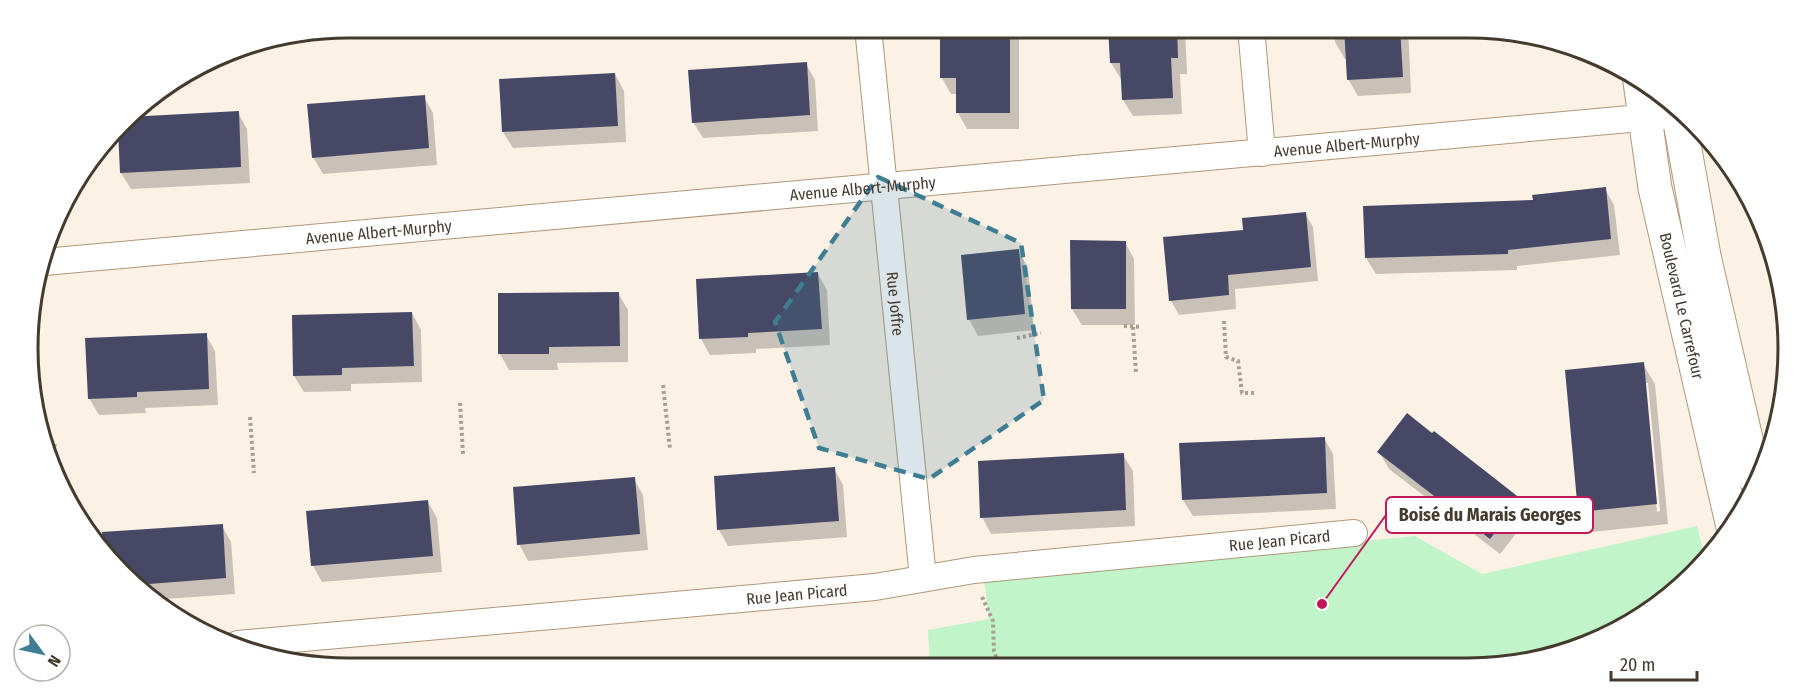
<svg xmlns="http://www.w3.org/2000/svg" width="1815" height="695" font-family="'Fira Sans Condensed',sans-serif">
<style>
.green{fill:#c1f4c8}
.shadow{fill:#0003;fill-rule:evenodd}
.building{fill:#464866}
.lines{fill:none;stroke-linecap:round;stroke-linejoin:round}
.minor-casing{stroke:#b0977a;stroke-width:28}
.tertiary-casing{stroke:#b0977a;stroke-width:35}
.path{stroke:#a99e92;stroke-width:4;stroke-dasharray:3 3;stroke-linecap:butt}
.minor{stroke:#fff;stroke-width:26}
.tertiary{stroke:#fff;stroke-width:33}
.marked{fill:#3f7d93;fill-opacity:0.2;stroke:#3f7d93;stroke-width:4.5;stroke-dasharray:12 8;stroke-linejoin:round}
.labels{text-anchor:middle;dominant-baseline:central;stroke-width:6;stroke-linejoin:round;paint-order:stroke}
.street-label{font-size:16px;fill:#443a2e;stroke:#fff}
.rim{fill:none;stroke:#443a2e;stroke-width:3}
.leader{fill:none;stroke:#c2185b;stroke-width:2}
.callout-dot{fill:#c2185b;stroke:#fff;stroke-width:2}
.callout{fill:#fff;stroke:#c2185b;stroke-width:2}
.callout-label{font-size:18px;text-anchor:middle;font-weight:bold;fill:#443a2e}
</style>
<rect width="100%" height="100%" fill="#fcf1e5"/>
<!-- green -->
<path class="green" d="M1697 526 1705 558 1679 588 1609 635 1510 665 930 667 928 630 989 619 984 579 1415 536 1482 574Z"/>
<!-- shadow -->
<path class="shadow" d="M942 27H1019V129H967L958 113 957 94H951L942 78Z
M1110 27H1185L1187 74H1180L1182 114 1133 116 1123 100 1122 79H1121L1111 63Z
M1334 27H1408L1411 93 1358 96 1348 79 1347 59H1345L1335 42Z
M806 64 815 80 818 131 703 138 693 122Z
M615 74 624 91 626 142 513 148 503 132 501 81Z
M424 97 433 113 437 165 323 174 313 157Z
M238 113 247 129 250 183 131 189 121 173 119 128 127 118Z
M1605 189 1614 205 1620 255 1517 266V270L1376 274 1366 258 1534 202Z
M1305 213 1313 227 1318 281 1235 289 1236 309 1179 315 1171 301 1165 239 1245 231Z
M1759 228 1772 266 1769 267 1760 250Z
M1125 242 1134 259 1135 325H1082L1072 309Z
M1018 251 1028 267 1034 330 978 336 969 319Z
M818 274 827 290 830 345 756 349V353L710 355 701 339Z
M618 293 628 310V362L557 363 558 370H509L500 354Z
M412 313 421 330 422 382 351 384V391L304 392 294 376Z
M206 335 215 351 218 405 145 408 146 413 99 415 89 398Z
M1643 364 1655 384 1668 524 1591 532 1580 511ZM1645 383H1648L1660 511 1657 512Z
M1434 433 1520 500 1530 516 1500 554 1389 469 1379 452 1433 435Z
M1324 438 1333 454 1336 509 1193 516 1183 500Z
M1123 455 1133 471 1135 526 991 534 982 517Z
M834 468 843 485 847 537 728 546 719 530Z
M634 479 643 495 648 550 528 561 519 544Z
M428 502 437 518 442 572 322 582 313 566Z
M222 526 231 542 235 594 151 600 104 550Z"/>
<!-- building -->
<path class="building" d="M940 27H1010V113H956V78H940Z
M1108 27H1177L1178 58H1171L1173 98 1122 100 1120 63H1110Z
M1344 27H1400L1403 77 1347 80Z
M807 62 810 115 692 123 688 70Z
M615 73 618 126 502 132 499 79Z
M425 95 429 148 312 158 307 104Z
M239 111 241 167 120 173 118 129 128 117Z
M1606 187 1611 239 1508 250V254L1365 258 1363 206 1533 200 1532 195Z
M1306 212 1311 267 1228 275 1229 295 1169 301 1163 237 1243 230 1242 218Z
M1070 240 1126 241V309H1071Z
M1019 249 1025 314 967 320 961 255Z
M818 272 822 329 748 333V337L699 339 696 279Z
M619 292 620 346 549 347V354H498V293Z
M412 312 414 366 342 368V375L293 376 292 315Z
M207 333 209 389 137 392V397L88 399 85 338Z
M1644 362 1657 504 1578 512 1565 370Z
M1407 413 1432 433 1434 431 1521 499 1490 539 1377 452Z
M1325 437 1327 493 1182 500 1179 443Z
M1124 453 1126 510 980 518 978 461Z
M835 467 839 521 717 530 714 476Z
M635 477 640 534 517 545 513 487Z
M428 500 433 556 311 566 306 511Z
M223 524 226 578 136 585 103 549 102 532Z"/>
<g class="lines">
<!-- minor casing -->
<g class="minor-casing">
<g id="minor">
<path id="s1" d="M868 27 923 578"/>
<path d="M1251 27 1262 153"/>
<path id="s2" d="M44 262 1663 116"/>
<path id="s3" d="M238 644 875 587 974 570 1354 533"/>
</g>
</g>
<!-- tertiary casing -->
<g class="tertiary-casing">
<g id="tertiary">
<path id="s4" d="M1640 82 1655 188 1733 527"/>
<path d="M1678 111 1704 256 1755 478"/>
</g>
</g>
<!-- path -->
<path class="path" d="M1224 321 1226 357 1238 361 1242 393H1254
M1124 326 1142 327
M1133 327 1136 374
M1017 338 1041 333
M663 385 670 449
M460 403 463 454
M250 417 254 473
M53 459 55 441
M982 597 993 621 994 651 998 662 1012 666"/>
<!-- minor -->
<use href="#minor" class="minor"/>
<!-- tertiary -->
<use href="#tertiary" class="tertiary"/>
</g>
<!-- marked area -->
<path class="marked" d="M878 177 1021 243 1044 400 929 479 819 448 775 322Z"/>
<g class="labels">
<!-- street labels -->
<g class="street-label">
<text stroke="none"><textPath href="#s2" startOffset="1308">Avenue Albert-Murphy</textPath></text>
<text stroke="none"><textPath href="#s2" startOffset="822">Avenue Albert-Murphy</textPath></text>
<text stroke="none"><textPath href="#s2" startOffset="336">Avenue Albert-Murphy</textPath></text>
<text stroke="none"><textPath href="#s1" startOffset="278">Rue Joffre</textPath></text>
<text stroke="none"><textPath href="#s4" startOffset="228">Boulevard Le Carrefour</textPath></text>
<text stroke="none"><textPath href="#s3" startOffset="1047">Rue Jean Picard</textPath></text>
<text stroke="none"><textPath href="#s3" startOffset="561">Rue Jean Picard</textPath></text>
</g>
</g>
<!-- crop -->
<path d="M0 0H1815V695H0ZM348 38H1468A310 310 0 0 1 1778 348V348A310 310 0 0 1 1468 658H348A310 310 0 0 1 38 348V348A310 310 0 0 1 348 38Z" fill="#fff" fill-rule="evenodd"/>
<path class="rim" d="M348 38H1468A310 310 0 0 1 1778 348V348A310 310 0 0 1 1468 658H348A310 310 0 0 1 38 348V348A310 310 0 0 1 348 38Z"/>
<!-- callouts -->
<path class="leader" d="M1322 604L1386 515"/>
<circle class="callout-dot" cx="1322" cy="604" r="6"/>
<rect class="callout" x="1386" y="497" width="207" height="36" rx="6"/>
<g class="callout-label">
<text x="1490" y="521">Boisé du Marais Georges</text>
</g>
<!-- north arrow -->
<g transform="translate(42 653) rotate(123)"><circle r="28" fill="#ffffff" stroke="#b4b0ab" stroke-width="1.5"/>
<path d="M0-4.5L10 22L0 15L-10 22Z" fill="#3f7d93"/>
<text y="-9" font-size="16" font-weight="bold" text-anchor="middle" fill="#443a2e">N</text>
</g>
<!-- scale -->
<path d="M1611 671v9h86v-9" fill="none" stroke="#443a2e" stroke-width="3"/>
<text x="1620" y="671" font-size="18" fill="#443a2e" stroke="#ffffff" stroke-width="4.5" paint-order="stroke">20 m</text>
</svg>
